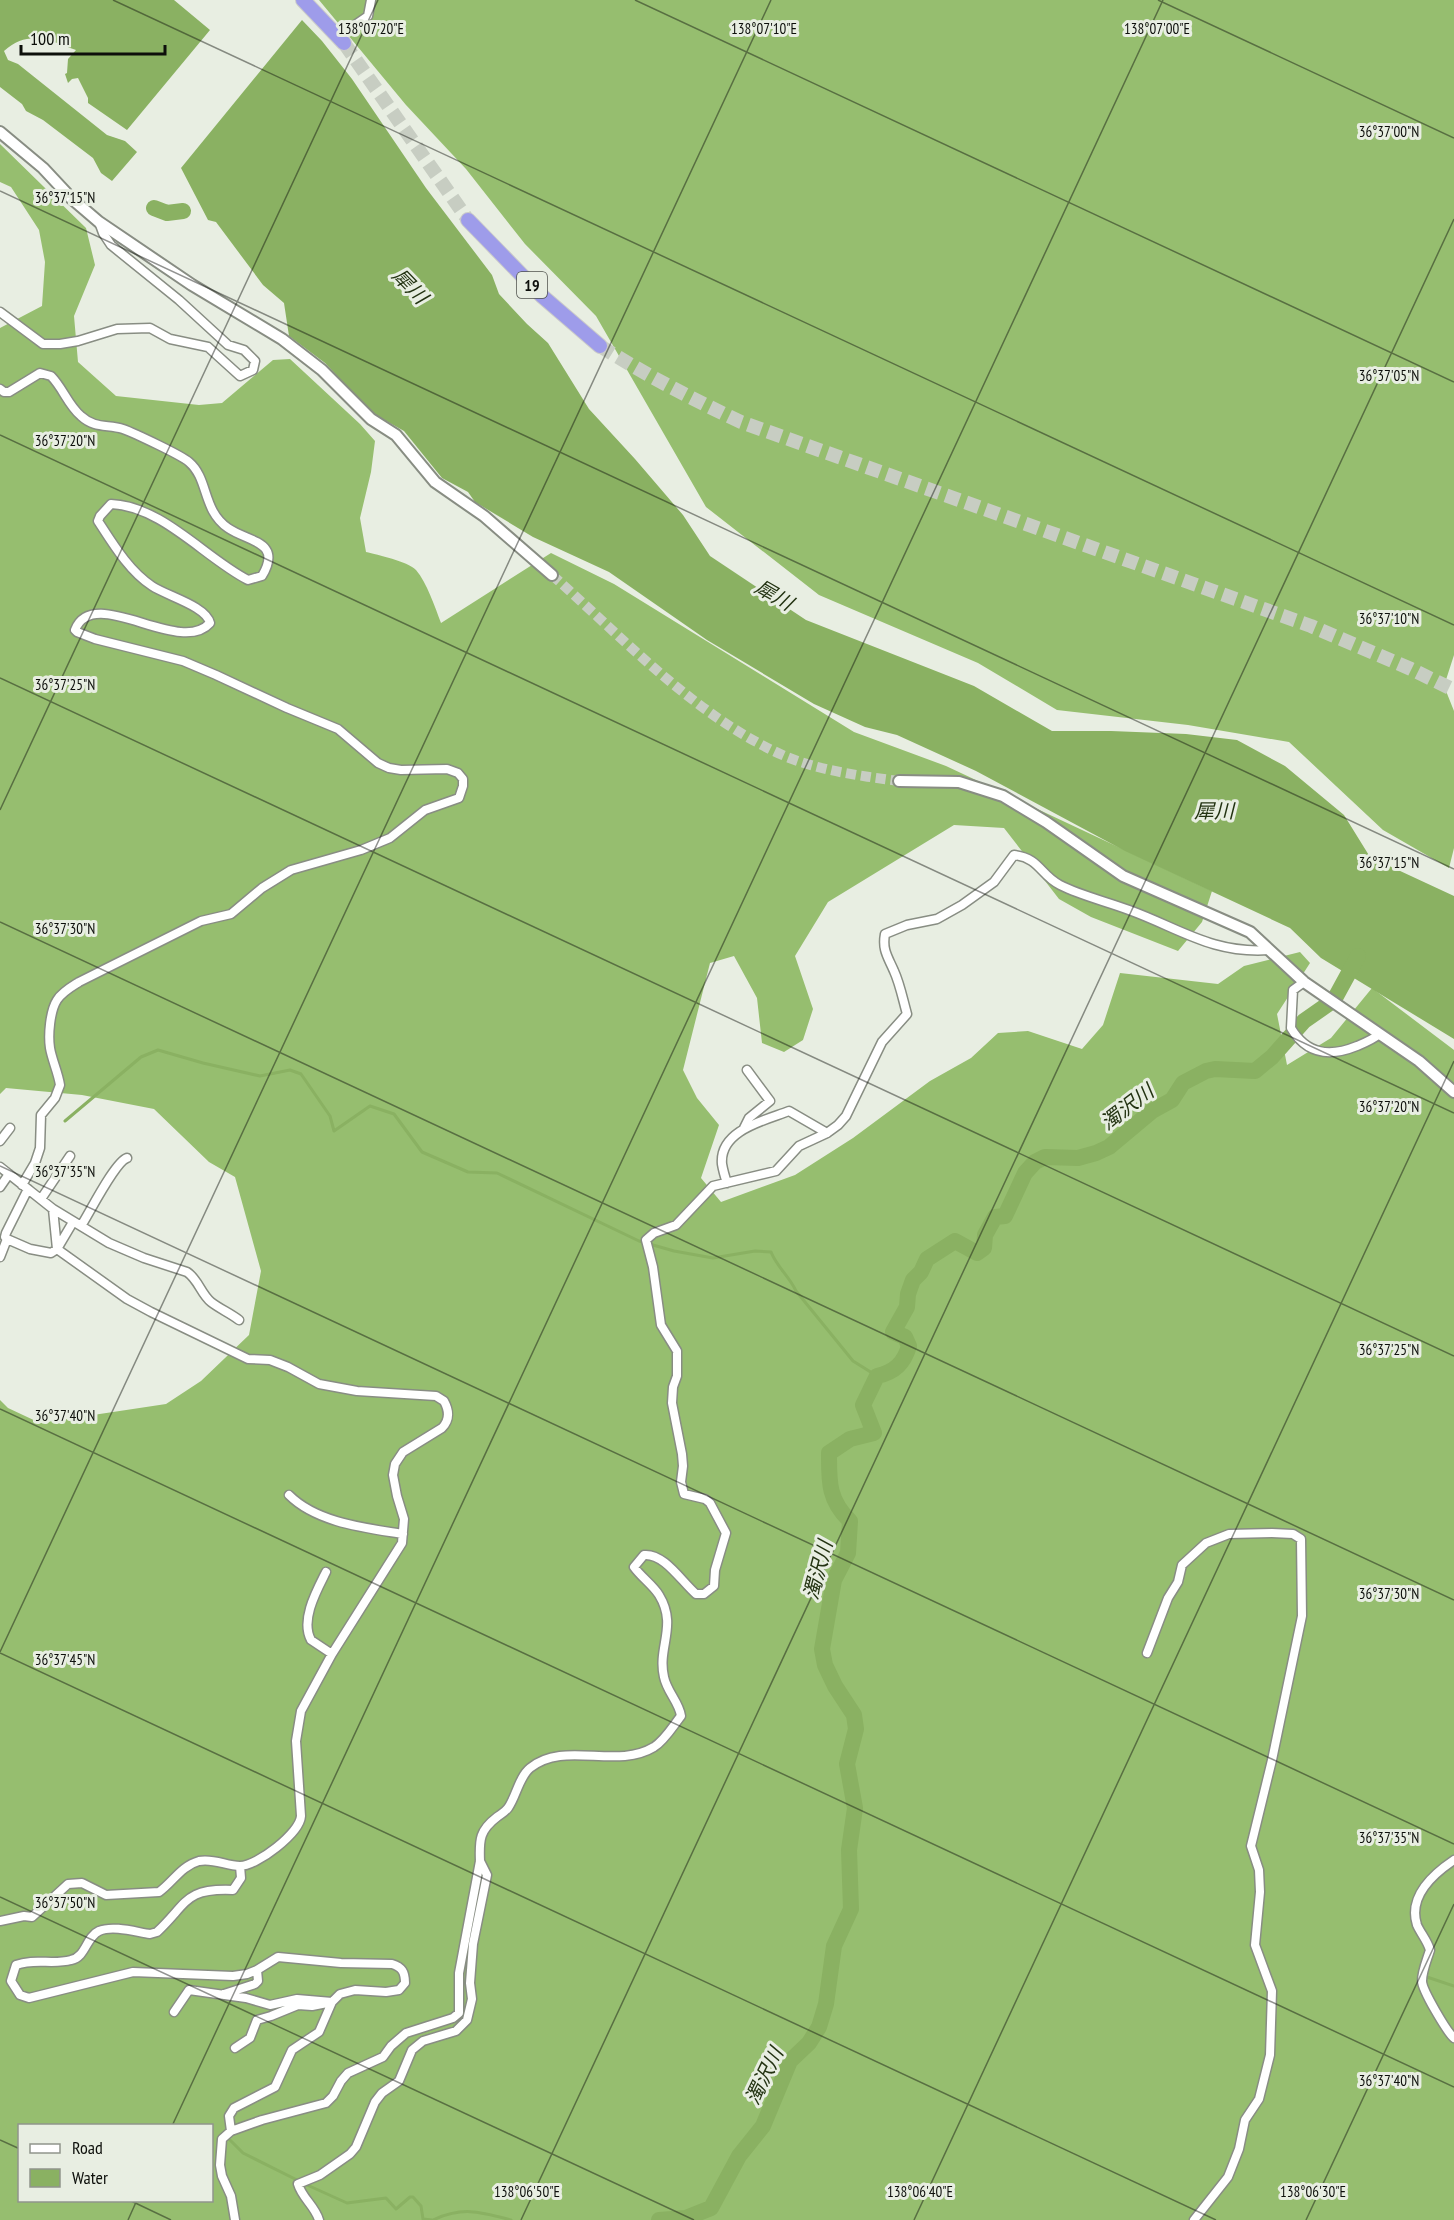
<svg xmlns="http://www.w3.org/2000/svg" width="1454" height="2220" font-family="'PT Sans Narrow','Noto Sans JP',sans-serif">
<style>
.forest{fill:#96be6f;fill-rule:evenodd}
.water{fill:#8ab162}
.lines{fill:none;stroke-linecap:round;stroke-linejoin:round}
.stream{stroke:#8ab162;stroke-width:3}
.river{stroke:#8ab162;stroke-width:16}
.tertiary-tunnel{stroke:#c7cdc2;stroke-width:10;stroke-dasharray:10 5;stroke-linecap:butt}
.trunk-tunnel{stroke:#c7cdc2;stroke-width:14;stroke-dasharray:14 7;stroke-linecap:butt}
.minor-casing{stroke:#888d83;stroke-width:11}
.tertiary-casing{stroke:#888d83;stroke-width:14}
.trunk-casing{stroke:#cacac9;stroke-width:16}
.minor{stroke:#fff;stroke-width:8}
.tertiary{stroke:#fff;stroke-width:10}
.trunk{stroke:#9e9cea;stroke-width:14}
.ticks{fill:none;stroke:#0d0f0b;stroke-width:1.5;stroke-opacity:0.45}
.labels{text-anchor:middle;dominant-baseline:central;stroke-width:6;stroke-linejoin:round;paint-order:stroke}
.shield{fill:#e8eee2;stroke:#4f524c;stroke-width:1.5}
.shield-label{font-size:16px;font-weight:bold;fill:#0d0f0b}
.water-label{font-size:20px;font-style:italic;fill:#233312;stroke:#e8eee2}
.ticks-label{font-size:15px;text-anchor:middle;fill:#0d0f0b;stroke:#e8eee2;stroke-width:6;stroke-linejoin:round;paint-order:stroke}
</style>
<rect width="100%" height="100%" fill="#e8eee2"/>
<!-- forest -->
<path class="forest" d="M319 0H1454V655L1444 686 1454 711V848L1449 868 1383 830 1289 742 1188 725 1057 710 978 663 819 595 706 507 596 316 525 244 466 169 406 105Z
M0 144 86 228 95 265 74 316 78 362 116 396 199 405 222 403 273 360 290 359 360 424 375 441 371 472 360 518 366 552C378 555 407 561 416 570 427 583 435 607 441 623L551 553 614 584 854 732 946 766 1212 891 1202 922 1178 951 1091 917 1059 899 1004 828 954 825 828 902 795 956 813 1009 803 1040 784 1052 762 1043 757 998 734 956 710 963 683 1070 697 1098 719 1125 701 1178 721 1202 795 1175 853 1138 930 1081 971 1058 998 1033 1028 1031 1082 1049 1103 1025 1120 973 1218 984 1244 966 1300 952 1310 963 1277 1014 1287 1065 1331 1038 1372 988 1454 1050V2220H0V1400L8 1408 40 1423 166 1404 201 1381 249 1335 261 1271 235 1177 209 1162 154 1109 82 1095 6 1088 0 1094V328L42 306 45 262 39 230 11 187 0 182ZM20 2126H212V2200H20Z"/>
<!-- water -->
<path class="water" d="M0 0H174L210 30 127 130 88 103V98L78 78 72 79 68 83 65 74 67 73 68 59 76 50C49 40 29 29 4 51L8 60 18 64 107 135 125 141 137 152 112 181 101 173 93 158 43 120 26 111 22 104 0 87Z
M302 20 322 41 352 79 426 188 492 275 499 294 527 324 548 343 589 409 635 459 683 515 710 556 806 620 974 686 1052 731H1111L1186 734 1237 740 1285 766 1344 815 1370 857 1454 896V1039L1321 958 1290 928 1125 851 976 771 897 735 865 727 814 704 707 640 609 572 533 537 475 502 468 492 442 478 404 431 372 413 325 363 289 336 284 303 263 285 216 222 208 220 181 168Z"/>
<g class="lines">
<!-- stream -->
<path class="stream" d="M65 1121 141 1057 158 1050 203 1063 260 1076 290 1070 301 1074 330 1116 334 1131 370 1106 394 1114 422 1152 468 1172 497 1173 639 1241 674 1251 713 1258 755 1251 771 1252C777 1267 789 1276 796 1291L853 1361 877 1376
M1427 1977 1454 1986
M230 2140 243 2153 299 2181
M305 2184 347 2203 386 2198 396 2209 410 2197H413L421 2206 423 2219 432 2220
M433 2220C463 2206 481 2212 511 2220"/>
<!-- river -->
<path class="river" d="M154 208 167 213 183 211
M659 2220 686 2218 711 2208 739 2156 763 2126 790 2061 809 2043 819 2027 826 2004 834 1946 851 1909 849 1850 855 1808 847 1764 856 1729 854 1715 835 1686 825 1665 822 1649 834 1580 848 1553 850 1521C828 1500 829 1481 829 1453L850 1439 874 1433 863 1405 877 1376C895 1372 904 1363 909 1346L905 1337 893 1332 907 1307 908 1294 913 1280 921 1272 927 1259 955 1241 977 1253 984 1248 985 1235 995 1217 1005 1216 1025 1173 1035 1162 1045 1157 1078 1158 1096 1153 1109 1147 1152 1111 1172 1100 1183 1083 1206 1071 1215 1069 1255 1071 1272 1057 1304 1021 1334 1000 1358 956"/>
<!-- tertiary-tunnel -->
<path class="tertiary-tunnel" d="M552 575C623 638 698 719 787 757 822 771 861 776 899 781"/>
<!-- trunk-tunnel -->
<path class="trunk-tunnel" d="M344 43 468 220
M600 346C646 375 692 399 741 422L1311 626 1411 669 1454 690"/>
<!-- minor casing -->
<g class="minor-casing">
<path id="minor" d="M339 36 368 16 371 0
M0 312 43 344H60L78 341 117 329 150 328 170 339 208 347 240 376 253 370 255 361 244 350 228 345 179 300 111 245 103 233 99 222
M0 389 4 392H9L40 373 51 376C63 388 68 405 81 416 95 429 108 424 123 429 134 433 181 455 189 462 209 479 202 510 228 528 248 542 283 541 262 576L248 580C205 558 162 506 111 504L100 516 98 521C113 544 129 571 152 586 167 596 206 606 210 623 180 657 93 583 75 630L77 632 95 639 183 661 216 675 287 708 338 729 378 763 389 768 401 770 447 769 458 773 463 779V786L459 798 425 810 390 838 361 850 291 870 262 888 231 914 201 921 79 982C71 987 62 992 57 1000 50 1011 48 1035 50 1048 52 1060 58 1072 60 1085L55 1098 41 1115 40 1148 35 1163 22 1185
M1304 982 1293 990 1291 1028C1307 1055 1330 1057 1357 1046 1364 1043 1372 1040 1378 1035
M744 1128 749 1118 770 1101 747 1070
M0 1141 10 1128
M0 1167 53 1209 57 1249 127 1299 151 1312 248 1359 270 1360 288 1367 319 1384 357 1391 436 1396 444 1401C449 1410 450 1420 442 1428L403 1452 395 1464 393 1475 397 1496 404 1519 402 1543 332 1654 301 1711 296 1741 301 1816C300 1833 257 1866 240 1866 226 1866 214 1858 199 1861 181 1866 173 1882 159 1892L106 1895 82 1883 68 1884 32 1917 24 1916 0 1921
M727 1183C725 1177 723 1170 722 1164 719 1130 766 1120 789 1111L827 1133
M0 1187 9 1174
M28 1189 6 1233 5 1237 7 1239 30 1249 51 1253 57 1249 73 1222
M41 1199 70 1156
M53 1209 109 1243 144 1258 187 1272C198 1279 201 1294 211 1302 220 1309 230 1313 239 1320
M81 1226C90 1212 115 1162 127 1158
M0 1257 7 1239
M289 1495C317 1523 366 1528 403 1534
M326 1572C317 1590 300 1620 311 1640L332 1654
M1147 1653 1168 1598 1178 1582 1182 1565 1206 1543 1229 1534 1272 1533 1293 1534 1301 1539 1302 1616 1272 1760 1251 1846 1259 1870 1260 1892 1255 1945 1272 1991 1270 2055 1259 2099 1245 2120 1239 2149 1228 2177 1194 2220
M1454 1860C1433 1874 1408 1897 1417 1925 1421 1934 1427 1940 1430 1950 1427 1960 1422 1971 1422 1981 1422 1990 1447 2032 1454 2038
M224 1994 255 1984 258 1981 257 1970
M174 2012 189 1990 246 1998 270 2005 297 1999 332 2002
M235 2048 250 2038 257 2020 271 2016 298 2005 312 2006 327 2003
M231 2131 229 2116 234 2108 275 2087 292 2050 319 2032 332 2002 340 1994 355 1990 386 1992 399 1990 405 1983C405 1972 402 1967 392 1964L341 1963 278 1957 257 1970 247 1974 233 1976 133 1972 29 1998 20 1995 11 1981 16 1965C34 1958 53 1965 71 1960 86 1957 86 1937 99 1931 113 1925 136 1932 150 1934L157 1932C188 1903 184 1888 233 1890L241 1878 240 1866
M235 2220 231 2196 222 2176 220 2165 222 2139 231 2131 262 2120 326 2103 333 2096 341 2081 348 2073 383 2057 391 2046 406 2033 453 2018 459 2013V1973L480 1861C479 1839 480 1830 497 1817 501 1814 505 1812 508 1808 516 1797 519 1777 530 1768 564 1740 616 1770 654 1747 665 1740 673 1726 681 1716 679 1702 667 1692 664 1677 657 1647 678 1626 659 1595 653 1585 641 1577 634 1567L644 1555C664 1553 681 1581 696 1594H704L714 1586 715 1570 726 1533 710 1503 705 1499 684 1494 681 1482 683 1466 682 1454 672 1403 673 1387 677 1376V1351L661 1325 653 1267 646 1240 654 1233 676 1225 713 1186 776 1171 799 1146 827 1133 838 1125 846 1116 882 1042 907 1014C903 1000 900 984 894 971 888 957 882 950 885 934L907 925 937 919 962 905 994 882 1014 855C1040 858 1040 875 1060 885 1082 896 1105 901 1129 910 1179 928 1212 954 1269 950
M319 2220C315 2206 302 2198 298 2184L320 2175 350 2154 356 2147 375 2102 382 2093 399 2081 412 2050 423 2041 456 2031 467 2020 472 1999 470 1983 473 1944 487 1875 480 1861"/>
</g>
<!-- tertiary casing -->
<g class="tertiary-casing">
<path id="tertiary" d="M0 132 43 168 71 198 99 222 192 285 282 339 322 370 371 419 396 435 435 482 484 516 552 575
M899 781 959 782 1003 796 1046 822 1123 876 1250 932 1304 982 1419 1061 1454 1092"/>
</g>
<!-- trunk casing -->
<g class="trunk-casing">
<path id="trunk" d="M303 0 344 43
M468 220 542 296 600 346"/>
</g>
<!-- minor -->
<use href="#minor" class="minor"/>
<!-- tertiary -->
<use href="#tertiary" class="tertiary"/>
<!-- trunk -->
<use href="#trunk" class="trunk"/>
</g>
<!-- ticks -->
<path class="ticks" d="M113 0 1454 625M635 0 1454 382M1158 0 1454 138M0 191 1454 869M0 435 1454 1113M0 678 1454 1356M0 810 378 0M0 922 1454 1600M0 1166 1454 1844M0 1409 1454 2087M0 1652 771 0M0 1653 1216 2220M0 1897 694 2220M172 2126 1163 0M0 2140 20 2149M129 2200 171 2220M128 2220 137 2200M521 2220 1454 219M914 2220 1454 1061M1306 2220 1454 1904"/>
<g class="labels">
<!-- shield labels -->
<rect class="shield" x="517" y="272" width="30" height="26" rx="4.5"/>
<g class="shield-label">
<text x="532" y="285">19</text>
</g>
<!-- water labels -->
<g class="water-label">
<text transform="translate(410 286) rotate(46)">犀川</text>
<text transform="translate(774 595) rotate(30)">犀川</text>
<text x="1214" y="811">犀川</text>
<text transform="translate(1127 1107) rotate(-37)">濁沢川</text>
<text transform="translate(818 1570) rotate(-75)">濁沢川</text>
<text transform="translate(764 2076) rotate(-64)">濁沢川</text>
</g>
</g>
<g class="ticks-label">
<text x="371" y="34">138°07'20"E</text>
<text x="764" y="34">138°07'10"E</text>
<text x="1157" y="34">138°07'00"E</text>
<text x="1389" y="137">36°37'00"N</text>
<text x="65" y="203">36°37'15"N</text>
<text x="1389" y="381">36°37'05"N</text>
<text x="65" y="446">36°37'20"N</text>
<text x="1389" y="624">36°37'10"N</text>
<text x="65" y="690">36°37'25"N</text>
<text x="1389" y="868">36°37'15"N</text>
<text x="65" y="934">36°37'30"N</text>
<text x="1389" y="1112">36°37'20"N</text>
<text x="65" y="1177">36°37'35"N</text>
<text x="1389" y="1355">36°37'25"N</text>
<text x="65" y="1421">36°37'40"N</text>
<text x="1389" y="1599">36°37'30"N</text>
<text x="65" y="1665">36°37'45"N</text>
<text x="1389" y="1843">36°37'35"N</text>
<text x="65" y="1908">36°37'50"N</text>
<text x="1389" y="2086">36°37'40"N</text>
<text x="527" y="2197">138°06'50"E</text>
<text x="920" y="2197">138°06'40"E</text>
<text x="1313" y="2197">138°06'30"E</text>
</g>
<!-- legend -->
<rect x="18" y="2124" width="195" height="78" fill="#e8eee2" stroke="#90958c" stroke-width="1.5"/>
<rect x="30" y="2144" width="30" height="9" fill="#ffffff" stroke="#90958c" stroke-width="1.5"/>
<text x="72" y="2154" font-size="18" fill="#0d0f0b">Road</text>
<rect x="30" y="2169" width="30" height="18" fill="#8ab162" stroke="#90958c" stroke-width="1.5"/>
<text x="72" y="2184" font-size="18" fill="#0d0f0b">Water</text>
<!-- scale -->
<path d="M21 45v9h144v-9" fill="none" stroke="#0d0f0b" stroke-width="3"/>
<text x="30" y="45" font-size="18" fill="#0d0f0b" stroke="#e8eee2" stroke-width="4.5" paint-order="stroke">100 m</text>
</svg>
